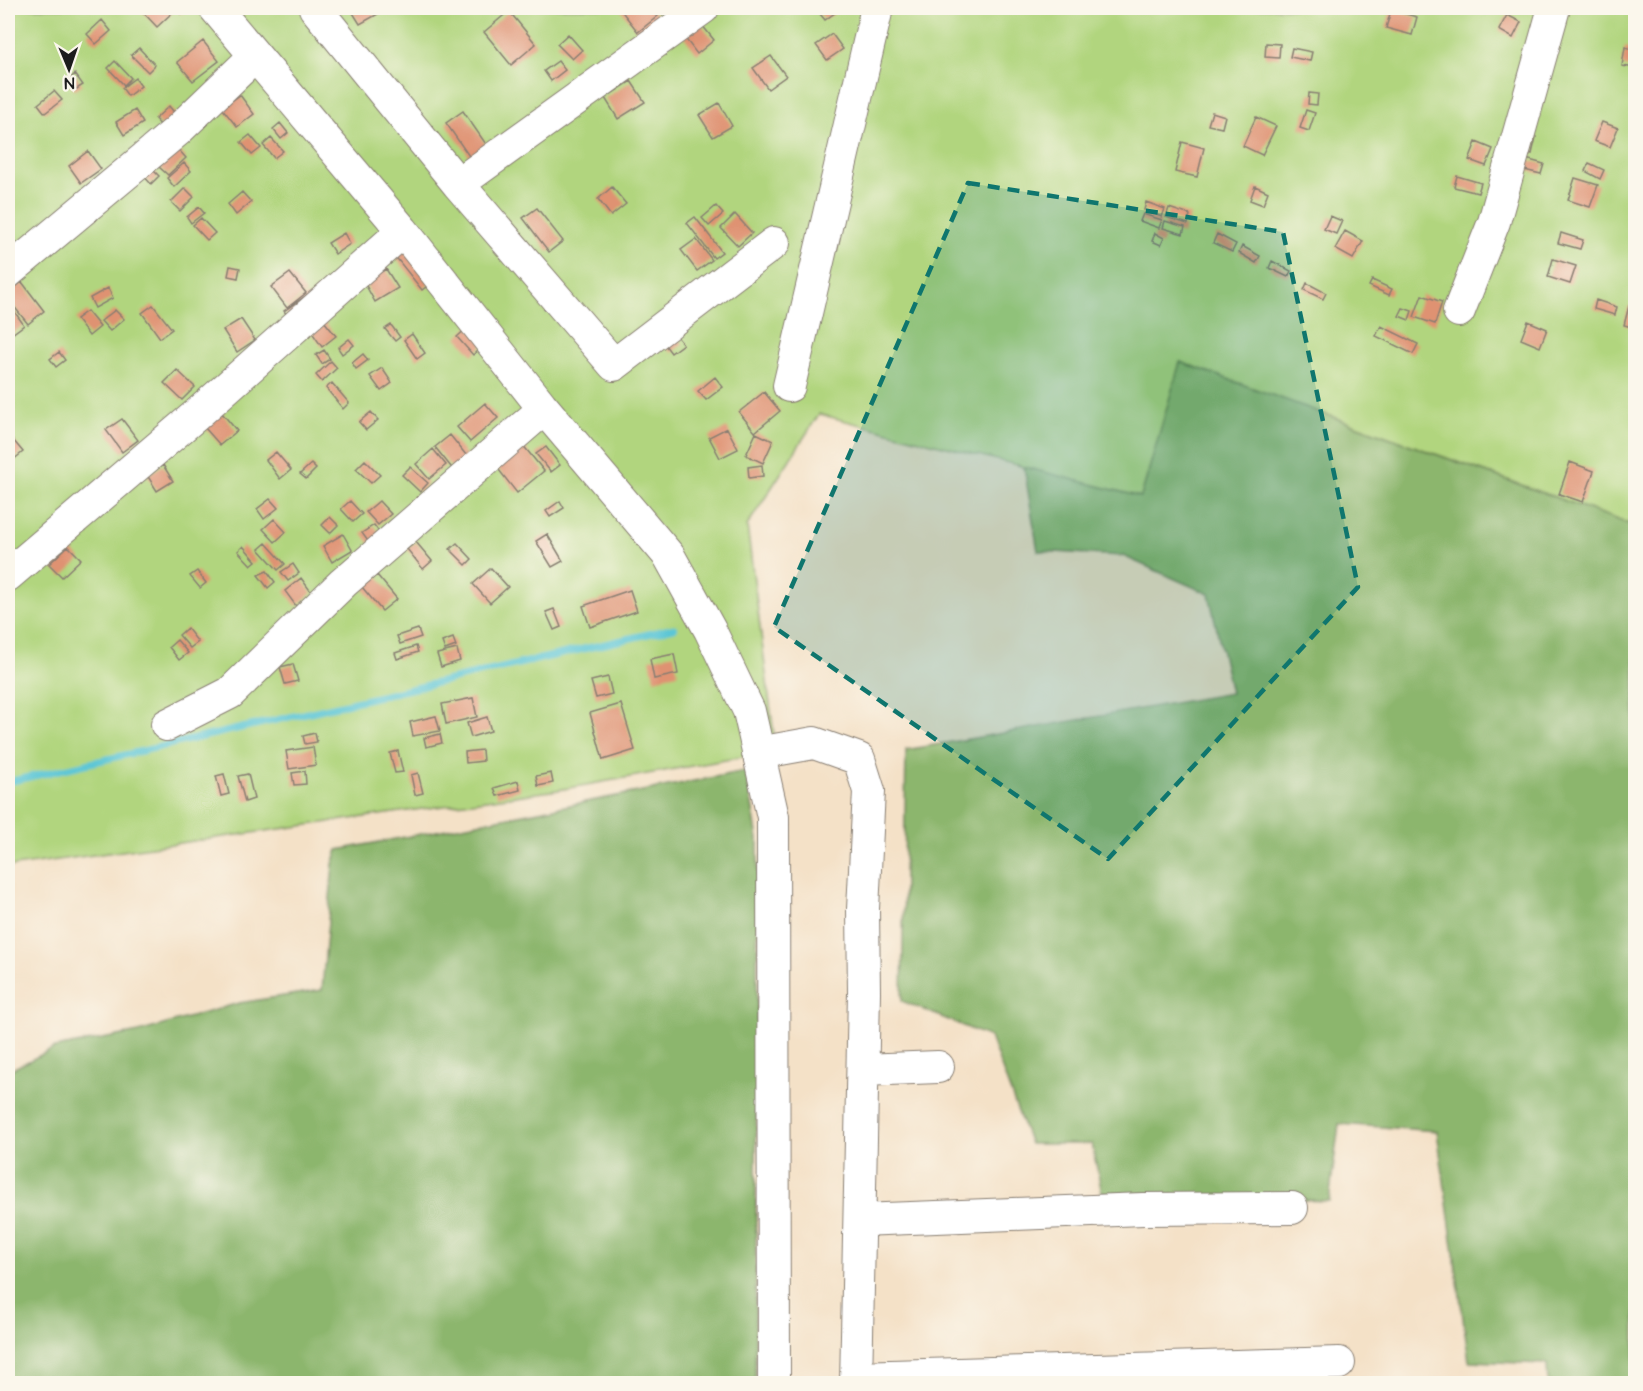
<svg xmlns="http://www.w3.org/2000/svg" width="1643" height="1391" font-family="'Architects Daughter',sans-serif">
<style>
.green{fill:#b1d57e;stroke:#66784d;stroke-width:1.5}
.forest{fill:#8cb66d;stroke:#546944;stroke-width:1.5}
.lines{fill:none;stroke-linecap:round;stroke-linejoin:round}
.stream{stroke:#5bc6d6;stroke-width:7}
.building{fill:#df9272}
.minor-casing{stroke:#887e72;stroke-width:34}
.minor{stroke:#fff;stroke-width:32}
.marked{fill:#0f766e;fill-opacity:0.2;stroke:#0f766e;stroke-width:4.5;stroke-dasharray:12 8;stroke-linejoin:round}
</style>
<rect width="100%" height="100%" fill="#fbf7ec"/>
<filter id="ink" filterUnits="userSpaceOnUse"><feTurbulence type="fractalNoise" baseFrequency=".0167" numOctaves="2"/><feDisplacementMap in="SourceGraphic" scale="12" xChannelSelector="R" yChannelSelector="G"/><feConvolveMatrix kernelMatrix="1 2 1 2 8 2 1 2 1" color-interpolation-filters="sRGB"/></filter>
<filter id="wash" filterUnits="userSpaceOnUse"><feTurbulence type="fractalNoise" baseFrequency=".008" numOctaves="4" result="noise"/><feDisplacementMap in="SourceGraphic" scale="24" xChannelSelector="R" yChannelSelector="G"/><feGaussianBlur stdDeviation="1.35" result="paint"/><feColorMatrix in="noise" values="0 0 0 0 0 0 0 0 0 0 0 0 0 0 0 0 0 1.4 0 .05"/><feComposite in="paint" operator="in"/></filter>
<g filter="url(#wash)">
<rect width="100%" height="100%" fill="#f4e1c7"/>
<!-- green -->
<path class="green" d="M8 8H1635V526L1181 362 1141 497 819 414 747 526 776 751 558 790 8 867Z"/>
<!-- forest -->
<path class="forest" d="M1180 362 1635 526V1383H1548L1547 1364 1469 1361 1437 1131 1339 1124 1329 1201 1102 1193 1092 1144H1030L990 1037 902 1001 906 750 1231 693 1209 594 1123 556 1038 551 1024 467 1141 497Z
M746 771 758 839 755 1383H8V1071L55 1048 139 1032 239 1003 322 990 333 864 338 850Z"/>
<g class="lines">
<!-- stream -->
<path class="stream" d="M8 782 674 628"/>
</g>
<g id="blocks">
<!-- building -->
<path class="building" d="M139 8H171L174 11 157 27Z
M176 8H189L181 14Z
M350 8H375L378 14 360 24Z
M622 8H651L658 16 638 32 620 9Z
M815 8H833L836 12 825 20Z
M1391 10 1417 17 1412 35 1386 28Z
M509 11 536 44 511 65 484 32Z
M1507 15 1521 22 1513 38 1499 30Z
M102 20 111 31 96 44 87 34Z
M698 20 714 40 697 54 681 33Z
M568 34 582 50 572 59 557 44Z
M832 34 843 49 827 60 816 45Z
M203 41 219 61 193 81 177 62Z
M1266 43 1280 44 1279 58 1265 57Z
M1625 47 1636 50V68L1622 66Z
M139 48 155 65 148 72 131 55Z
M1292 48 1312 52 1310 61 1290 57Z
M771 56 786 76 768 89 753 68Z
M115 61 131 78 124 85 108 68Z
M558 61 565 70 551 81 544 71Z
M75 74 83 85 75 90 68 80Z
M135 78 141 86 128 96 122 88Z
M631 81 645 102 618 119 605 98Z
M54 91 62 100 45 113 38 104Z
M1309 93 1318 94 1317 105 1308 104Z
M240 95 254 114 237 127 222 108Z
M719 103 732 126 713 137 699 115Z
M169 106 177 116 163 128 155 119Z
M135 110 143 123 124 135 116 122Z
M1306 110 1315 113 1309 131 1300 128Z
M463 111 488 147 471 159 446 123Z
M1212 112 1225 116 1222 128 1208 125Z
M1256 117 1276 126 1262 155 1243 146Z
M1602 122 1618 128 1610 147 1594 141Z
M280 123 288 133 281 139 273 129Z
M250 135 261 148 252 155 241 142Z
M1527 135 1536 137 1532 154 1522 151Z
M271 138 283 151 274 158 263 145Z
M1182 142 1204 148 1197 177 1175 172Z
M1476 142 1493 149 1486 166 1469 160Z
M178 149 186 158 168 175 159 167Z
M88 151 101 169 81 183 69 166Z
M1522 158 1544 164 1541 174 1520 169Z
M184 163 191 171 174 187 167 178Z
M1589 163 1604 170 1600 179 1585 171Z
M150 167 159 176 151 184 142 174Z
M1457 176 1481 183 1478 193 1454 187Z
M1575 178 1598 185 1590 207 1568 200Z
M1255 186 1268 192 1263 205 1250 200Z
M612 187 626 204 611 216 598 199Z
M185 188 194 197 180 211 171 202Z
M242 192 251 202 236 215 228 204Z
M1146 202 1165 209 1162 217 1144 210Z
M716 206 723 214 709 226 702 218Z
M199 207 204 213 191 223 187 217Z
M537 208 563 241 549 252 523 218Z
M1169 208 1190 215 1188 224 1166 217Z
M735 214 752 233 738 246 721 228Z
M1143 214 1162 220 1159 228 1140 221Z
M1330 216 1342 221 1336 234 1324 229Z
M695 217 722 252 714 258 687 223Z
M201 218 215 233 207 240 193 225Z
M1165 221 1185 227 1183 234 1163 228Z
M1345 231 1363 241 1353 259 1335 249Z
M344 233 350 244 335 254 328 243Z
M1155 233 1164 238 1161 245 1152 241Z
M1561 233 1583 240 1580 249 1558 243Z
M1217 234 1236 244 1232 252 1213 243Z
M696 239 712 260 697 271 681 250Z
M1242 246 1260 256 1256 263 1239 253Z
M404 248 431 283 422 290 394 255Z
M1553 259 1576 266 1570 284 1548 277Z
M1272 261 1291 271 1288 277 1269 268Z
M230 266 240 268 238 278 228 276Z
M386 269 398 288 375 302 364 282Z
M290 273 306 293 287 308 271 287Z
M1372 280 1392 289 1389 295 1369 286Z
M22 282 44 311 28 324 8 299V293Z
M1307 283 1326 293 1323 299 1304 290Z
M108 288 113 298 95 308 90 298Z
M307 295 314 306 292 322 284 311Z
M1422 295 1442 302 1435 324 1414 317Z
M1596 300 1617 307 1615 315 1594 309Z
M9 304 24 325 12 334 8 328Z
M153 305 172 329 160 338 142 313Z
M1629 306 1636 308V328L1624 325Z
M1403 308 1412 311 1409 320 1399 316Z
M115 310 124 319 110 331 101 321Z
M87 311 100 327 89 336 76 319Z
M241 319 255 340 237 352 223 330Z
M324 321 336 336 322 347 311 331Z
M1528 321 1547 329 1540 347 1521 339Z
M391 325 400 337 395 341 385 329Z
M469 326 484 344 473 355 457 337Z
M1381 326 1418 344 1413 354 1376 336Z
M670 328 683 344 671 353 659 337Z
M412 334 425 353 417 359 404 340Z
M349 339 354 345 342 354 338 348Z
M324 350 330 359 322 364 316 355Z
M59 352 65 360 56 367 50 359Z
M363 354 368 360 356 369 352 363Z
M331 361 337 368 322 382 316 375Z
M382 368 392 383 381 391 370 376Z
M177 370 195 387 182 400 164 383Z
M715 377 723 387 706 400 698 391Z
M332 383 349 403 343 409 326 388Z
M764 392 780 411 755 432 739 412Z
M485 403 498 418 470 442 457 427Z
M371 412 378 420 366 430 359 422Z
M222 413 237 431 220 445 205 428Z
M122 419 138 440 122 452 106 430Z
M727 428 738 449 720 458 709 437Z
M756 433 773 441 763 463 746 455Z
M450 435 470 460 455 472 435 447Z
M13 440 23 452 13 460 8 453V445Z
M522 444 544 471 517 493 495 465Z
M546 447 560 465 551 472 536 454Z
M433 449 446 465 429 479 416 464Z
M276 452 291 470 280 479 266 460Z
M365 460 380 475 371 483 356 469Z
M1570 462 1594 471 1583 502 1559 494Z
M311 464 316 469 306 479 300 474Z
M163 465 173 481 157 491 147 475Z
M762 465 763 476 749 478 748 467Z
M410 467 428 483 420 492 402 475Z
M270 499 278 508 264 519 257 509Z
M350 501 362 514 353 522 341 509Z
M379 501 391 514 378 525 366 512Z
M560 501 564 508 550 517 546 511Z
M330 517 338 525 330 533 322 525Z
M274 519 286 532 275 542 263 529Z
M374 525 382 536 370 544 362 533Z
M343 534 352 550 332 562 323 546Z
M547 534 563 561 552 567 536 541Z
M416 542 432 561 423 569 407 549Z
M266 543 285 564 278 570 259 549Z
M457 543 472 559 466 565 450 549Z
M68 546 81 559 62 577 49 564Z
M243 546 256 561 251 565 238 551Z
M293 564 299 573 288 581 281 572Z
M491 568 508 587 490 603 473 584Z
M197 571 206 583 200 588 190 576Z
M267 571 275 582 268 588 258 575Z
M377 575 397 599 382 611 362 587Z
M301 578 312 593 296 606 285 591Z
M630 590 637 611 590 627 583 606Z
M554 609 561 627 554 630 546 612Z
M187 628 198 642 190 648 179 635Z
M418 629 421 637 400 644 397 636Z
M453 638 456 646 445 650 442 642Z
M177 640 188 653 179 660 169 647Z
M416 646 418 652 397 659 395 653Z
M457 649 460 661 441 667 437 654Z
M674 654 678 674 654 679 650 659Z
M293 664 298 681 285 684 280 667Z
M608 677 612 694 596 698 591 681Z
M473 698 477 717 446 724 442 704Z
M621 704 635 750 603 760 590 713Z
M436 716 440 731 413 736 410 722Z
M487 717 491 731 471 737 467 723Z
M315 733 317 742 305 744 303 736Z
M440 734 442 743 426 747 424 738Z
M313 747 316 765 289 769 286 751Z
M482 750 483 761 466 763 465 752Z
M398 751 403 772 395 773 390 753Z
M305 771 306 784 294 785 292 773Z
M418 773 423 793 415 795 411 775Z
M551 773 553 783 538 786 536 776Z
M224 774 229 794 221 796 216 776Z
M248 774 254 799 245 802 238 776Z
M518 781 520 790 497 796 494 788Z"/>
</g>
</g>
<g filter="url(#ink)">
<use href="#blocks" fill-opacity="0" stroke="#887e72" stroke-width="1.5"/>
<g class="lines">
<!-- minor casing -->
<g class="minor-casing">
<path id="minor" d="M215 8 403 231 541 405 669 556 710 630 749 711 773 817 774 1384
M315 8 458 184 614 365 774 243
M458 184 703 8
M8 272 177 131 255 56
M1459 311 1494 222 1554 8
M789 386 877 8
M8 575 195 416 403 231
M167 725 230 693 343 583 544 409
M758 753 814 743 859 759 869 791 863 909 864 992 856 1384
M863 1070 938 1067
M860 1220 1143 1209 1292 1208
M857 1377 1339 1363"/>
</g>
<!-- minor -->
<use href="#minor" class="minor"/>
</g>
</g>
<!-- marked area -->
<path class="marked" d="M968 183 1283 232 1358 587 1108 859 774 627Z"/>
<!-- margin -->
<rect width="1643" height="1391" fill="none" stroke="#fbf7ec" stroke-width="30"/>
<!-- north arrow -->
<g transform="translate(69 69) rotate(178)" stroke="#fbf7ec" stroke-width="4.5" paint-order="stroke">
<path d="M0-4.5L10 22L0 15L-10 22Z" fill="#1c1c1c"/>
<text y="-9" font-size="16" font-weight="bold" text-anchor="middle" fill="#1c1c1c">N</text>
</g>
</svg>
